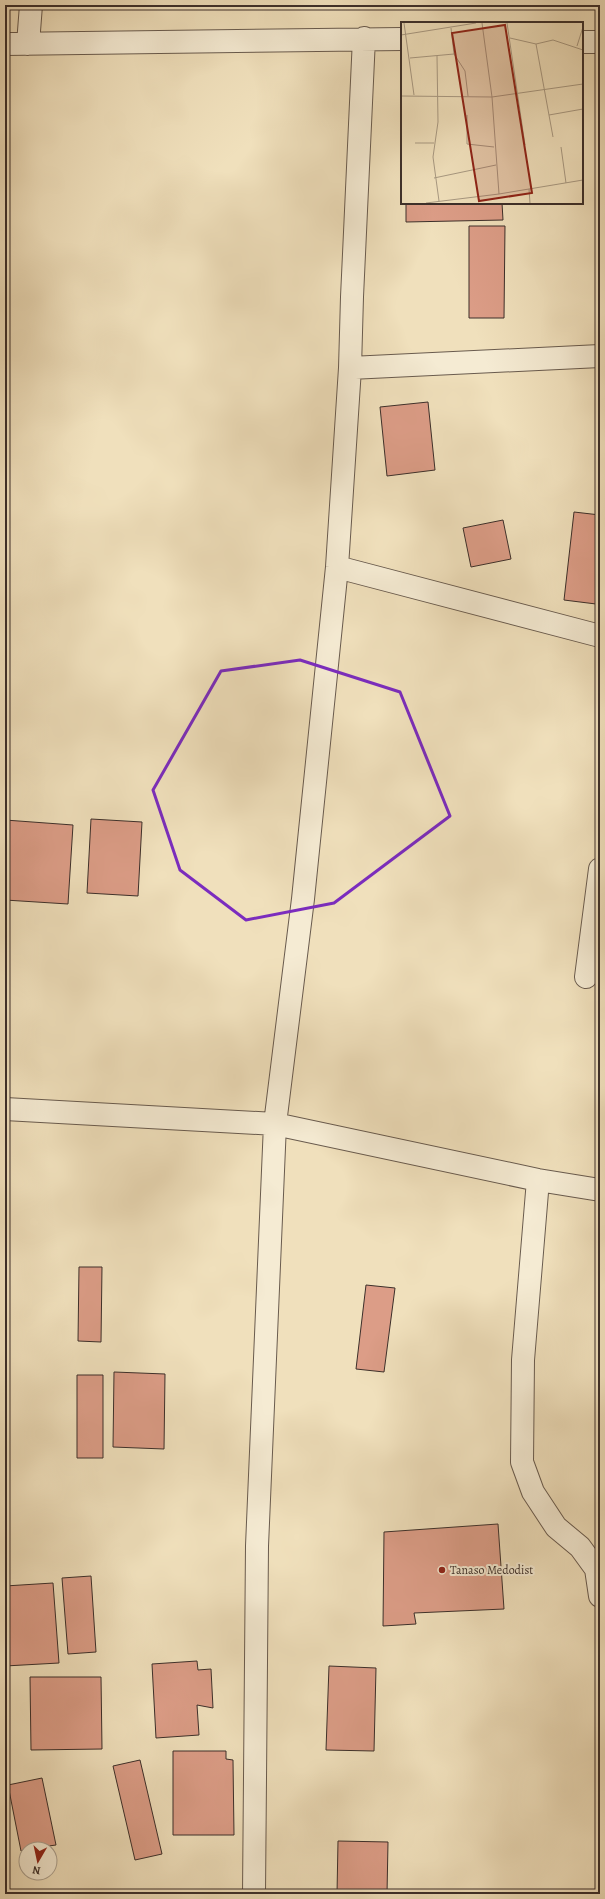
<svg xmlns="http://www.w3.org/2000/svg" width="605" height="1899" font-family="Alegreya,serif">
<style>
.building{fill:#dc9d87;stroke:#3c2f2a}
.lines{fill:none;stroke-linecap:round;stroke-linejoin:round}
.minor-casing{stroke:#695b4e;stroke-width:24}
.minor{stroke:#f5ebd3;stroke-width:22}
.marked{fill:none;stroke:#7b2cbf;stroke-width:3;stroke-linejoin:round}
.poi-dot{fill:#8f2418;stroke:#f5ebd3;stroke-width:1.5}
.labels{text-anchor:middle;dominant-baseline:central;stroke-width:4;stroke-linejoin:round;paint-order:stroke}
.poi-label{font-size:12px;fill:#3c2f2a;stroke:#f5ebd3;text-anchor:start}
.inset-road{fill:none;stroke:#a89982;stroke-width:1}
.view{fill:#8f2418;fill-opacity:0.15;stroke:#8f2418;stroke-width:2}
.inset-edge{fill:none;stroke:#3c2f2a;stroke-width:2}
</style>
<rect width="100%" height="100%" fill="#f0e0bc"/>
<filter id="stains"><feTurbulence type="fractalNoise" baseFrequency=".005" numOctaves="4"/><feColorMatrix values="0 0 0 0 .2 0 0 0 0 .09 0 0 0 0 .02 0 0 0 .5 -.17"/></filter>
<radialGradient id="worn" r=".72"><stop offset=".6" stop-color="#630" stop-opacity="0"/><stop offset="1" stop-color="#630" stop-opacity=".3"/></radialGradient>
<!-- building -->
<path class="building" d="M406 203H502L503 220 406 222Z
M469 226H505L504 318H469Z
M428 402 435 470 387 476 380 407Z
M574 512 600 515V571L596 604 564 600Z
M503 520 511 559 471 567 463 528Z
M91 819 142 822 138 896 87 893Z
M5 820 73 825 68 904 5 900Z
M79 1267H102L101 1342 78 1341Z
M366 1285 395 1288 384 1372 356 1369Z
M114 1372 165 1374 164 1449 113 1447Z
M77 1375H103V1458H77Z
M498 1524 504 1609 414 1613 416 1624 383 1626 384 1532Z
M91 1576 96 1652 68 1654 62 1578Z
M53 1583 59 1663 5 1666V1586Z
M197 1661 198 1670 211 1669 213 1708 197 1705 199 1735 156 1738 152 1664Z
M329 1666 376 1668 374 1751 326 1750Z
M30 1677H101L102 1749 31 1750Z
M173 1751H226V1759L233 1760 234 1835H173Z
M140 1760 162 1854 135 1860 113 1766Z
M42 1778 56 1845 26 1849 21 1851 8 1785Z
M338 1841 388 1842 387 1894H337Z"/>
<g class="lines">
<!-- minor casing -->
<g class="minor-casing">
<path id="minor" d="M582 42H600
M5 44 402 39
M28 44 31 5
M350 368 600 356
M337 567 600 636
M586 977 600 869
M5 1109 275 1124 538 1180 600 1190
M538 1180 523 1360 522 1462 533 1492 556 1527 580 1547 596 1569 600 1596
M254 1894 257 1546 275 1124 303 899 337 567 350 368 352 297 364 38"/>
</g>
<!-- minor -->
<use href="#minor" class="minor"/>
</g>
<!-- marked area -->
<path class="marked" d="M300 660 400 692 450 816 334 903 246 920 180 870 153 790 221 671Z"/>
<!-- markers -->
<circle class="poi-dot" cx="442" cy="1570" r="4"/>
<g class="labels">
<!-- poi labels -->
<g class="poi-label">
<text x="450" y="1570">Tanaso Medodist</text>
</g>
</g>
<!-- overview -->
<g transform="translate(401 22)">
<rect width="182" height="182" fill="#f0e0bc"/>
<path class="inset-road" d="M3 1 13 73M81 1 91 75 98 172M106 1 124 123M0 13 75 1M109 16 135 22 152 18 182 28M135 22 152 115M176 24 182 5M53 32 64 49 67 74M36 34 37 100 32 135 38 179M9 36 53 32 50 6M0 74 91 75 182 62M66 93V122L93 125M148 93 182 87M14 121H33M160 125 165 161M33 156 95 143M128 167 129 181M25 181 98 172 182 158"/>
<path class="view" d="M104 3 131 171 78 179 51 11Z"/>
<rect width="182" height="182" class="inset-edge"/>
</g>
<!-- margin -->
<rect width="605" height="1899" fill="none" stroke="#f0e0bc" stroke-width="20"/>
<rect x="6" y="6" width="593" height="1887" fill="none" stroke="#3c2f2a" stroke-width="2"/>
<rect x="10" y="10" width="585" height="1879" fill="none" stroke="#3c2f2a"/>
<!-- north arrow -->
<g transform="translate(38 1861) rotate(189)"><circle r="19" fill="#f5ebd3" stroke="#aba08f"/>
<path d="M0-3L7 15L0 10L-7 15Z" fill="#8f2418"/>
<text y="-6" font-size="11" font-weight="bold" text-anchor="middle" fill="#3c2f2a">N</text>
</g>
<rect width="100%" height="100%" filter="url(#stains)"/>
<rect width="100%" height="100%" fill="url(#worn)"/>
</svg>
